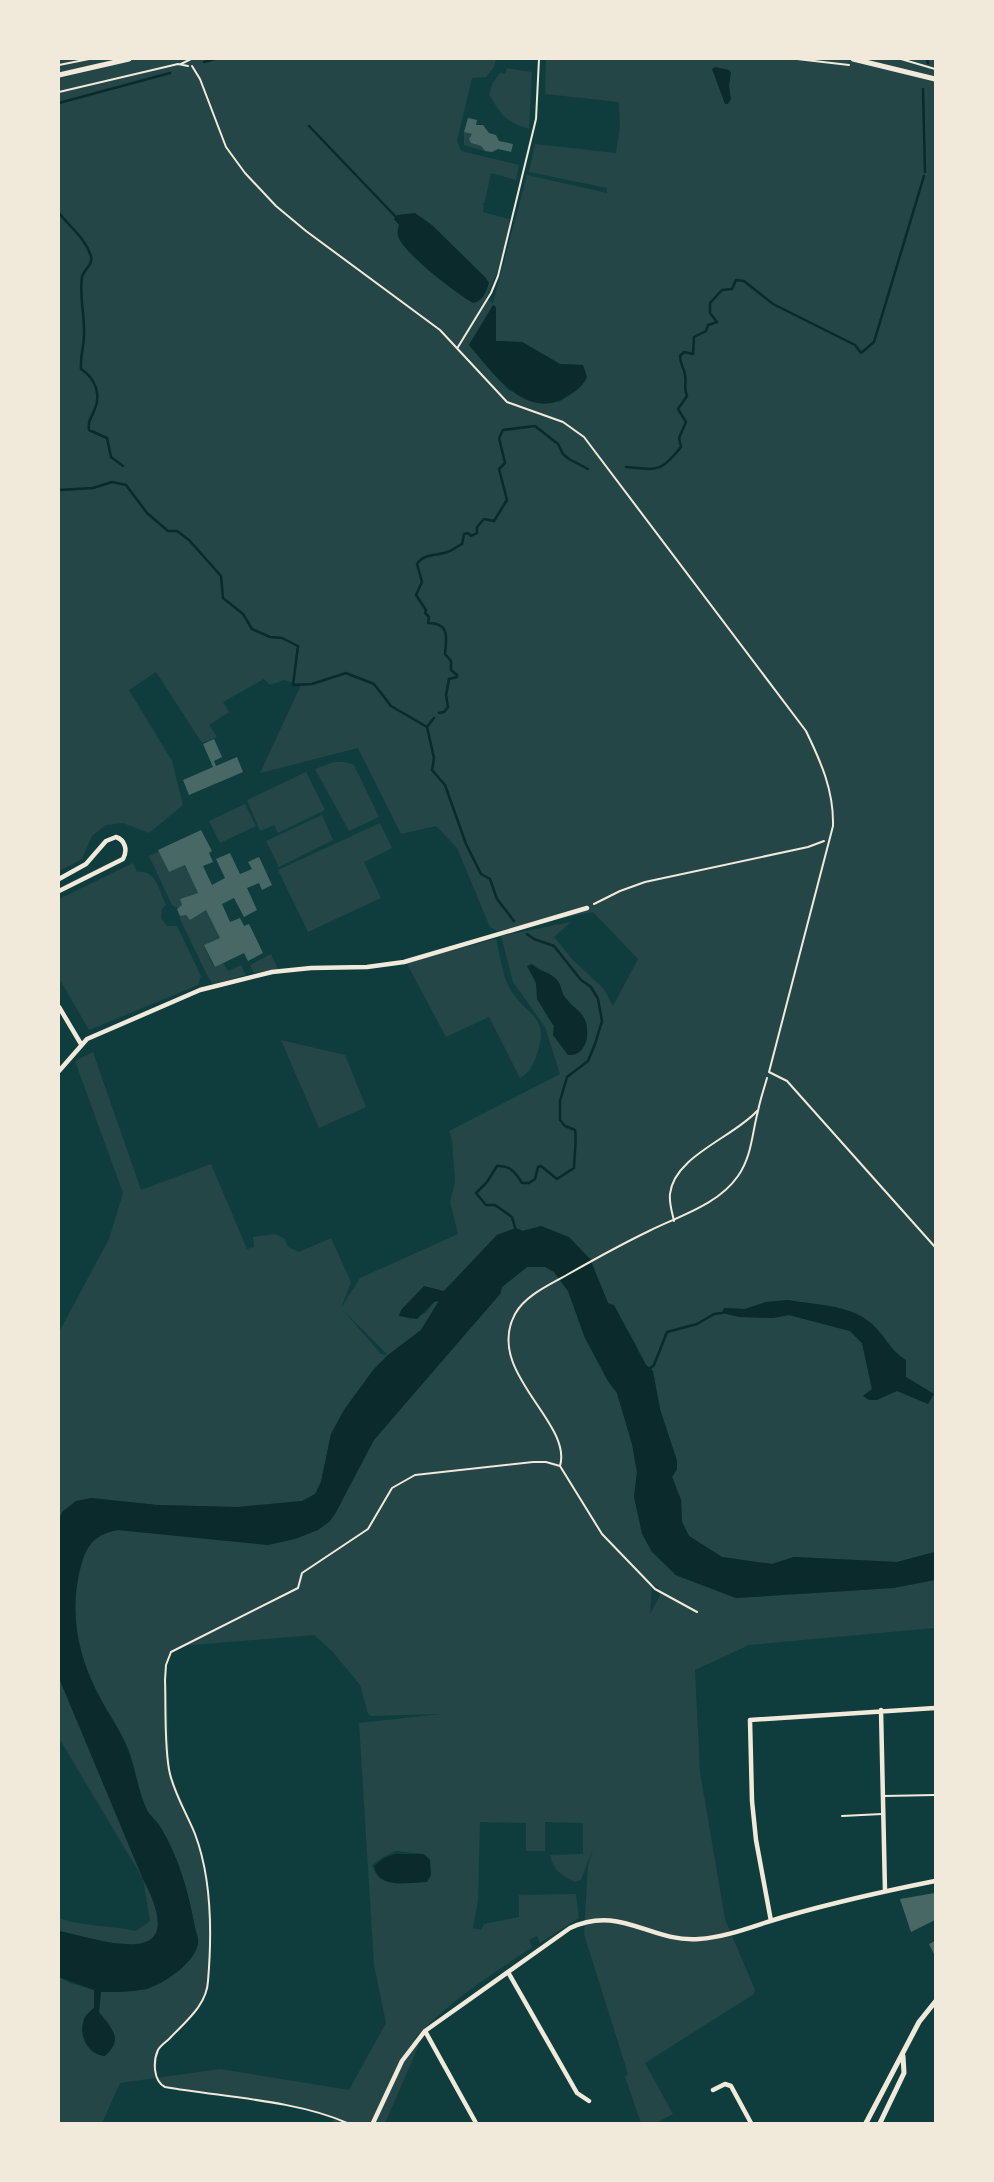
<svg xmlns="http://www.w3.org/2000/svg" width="994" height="2182" font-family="'Noto Sans',sans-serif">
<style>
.green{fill:#244646;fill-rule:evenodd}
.water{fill:#0a2a2b}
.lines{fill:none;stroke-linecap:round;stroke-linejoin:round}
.stream{stroke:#0a2a2b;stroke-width:2.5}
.building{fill:#486865}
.path{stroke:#f1e9da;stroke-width:2}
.service{stroke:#f1e9da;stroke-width:2}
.minor{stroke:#f1e9da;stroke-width:4.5}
.tertiary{stroke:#f1e9da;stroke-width:5}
</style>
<rect width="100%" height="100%" fill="#0f3d3e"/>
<!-- green -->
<path class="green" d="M59 59H496L494 67 486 77 472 78 457 141 461 151 519 165 516 180 491 173 485 201 482 205H484L483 212 509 219 510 226 496 275 486 298 493 303 527 175 607 193V188L529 172 535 144 616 153 620 126 619 102 545 94 546 59H935V1552L897 1562 794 1557 772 1564 722 1557 689 1536 682 1522 681 1500 672 1477 677 1469V1461L660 1409 653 1371 646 1365 630 1334 608 1303 590 1259 541 1226 523 1231 516 1228 497 1235 444 1291 404 1317 411 1319 426 1313 434 1302 439 1300 421 1330 388 1355 374 1369 344 1410 331 1434 321 1482 315 1494 302 1501 238 1507 157 1505 91 1498 63 1511 59 1519V1332L109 1239 123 1193 75 1061 93 1052 141 1190 211 1164 247 1249 254 1247 253 1237 275 1234 285 1239 288 1247 299 1252 331 1238 351 1282 341 1308 360 1278 458 1234 450 1202 455 1182 452 1140 449 1131 560 1074 545 1027 513 982 501 936 571 922 554 937 573 960 604 989 613 1006 638 959 593 912 497 931 490 927 457 848 436 826 401 834 358 748 260 773 301 685 284 680 270 685 264 679 223 702 229 712 209 725 217 737 202 743 156 672 129 690 172 761 183 805 149 833 123 823 106 825 92 836 82 859 59 871ZM493 306 496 307V341L522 342 560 364 583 365 580 387 559 402 509 391 469 345ZM532 964 537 969 556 979 564 996 583 1017 553 1035 554 1026C536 1003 538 991 532 964ZM788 1300 808 1304 888 1343 895 1354 905 1360V1377L933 1394 928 1404 897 1390 872 1389 862 1343 850 1331 789 1315 773 1318 740 1317 722 1313 724 1308 745 1309 766 1302ZM341 1308 387 1354V1355L381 1354Z
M507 68 532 72 529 129C503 120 504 117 489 95L493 82 500 73 505 74Z
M464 132 472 134 469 139 471 143 481 146 485 151 464 145Z
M334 762H346L354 765 379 817 349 831 315 769Z
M306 772 325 810 278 833 274 825 260 831 247 800Z
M245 804 256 826 220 843 209 821Z
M322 815 333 840 279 867 266 841Z
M380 823 392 848 364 862 381 898 308 932 278 870Z
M159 851 169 872 185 865 198 893 180 899 182 905 179 909 172 905 149 856Z
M133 863 137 872C156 869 159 890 166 905L162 909 161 918 167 926H177L201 976 198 985 89 1030 59 978V899Z
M206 910 220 938 204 946 214 967 223 963 228 971 241 965 246 975 213 984 208 977 180 919V915H186L190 919Z
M496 939C500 954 502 974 509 987 525 1017 552 1014 536 1057 532 1067 529 1073 520 1078L489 1017 446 1037 406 962Z
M271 954 278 969 254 973 250 965Z
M281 1040 345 1055 366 1107 319 1128Z
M527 1267H545L554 1272 568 1291 585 1338 608 1381 617 1393 632 1444 637 1472 634 1497 675 1575 736 1598 893 1588 935 1580V1628L749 1645 695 1670 700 1772 725 1919 755 1990 754 1994 645 2063 673 2114 656 2123H641L625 2077 628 2074 584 1934 588 1866 593 1848 581 1880 575 1882C561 1875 553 1870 550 1855L583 1854V1823L545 1822V1851H526V1823L480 1822 478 1900 473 1928 481 1930 484 1924 519 1917V1895L576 1894 579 1918 540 1943 537 1936 529 1940 532 1947C491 1975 449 2001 415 2038L419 2045 385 2123H331L335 2118 321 2113 230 2096 165 2087 159 2084 155 2078 120 2083 102 2123H59V1977L70 1983 94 1990V2008L85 2017 111 2026 99 2012 101 1992C116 1992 131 1992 146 1989 164 1984 195 1962 198 1943 199 1939 196 1932 195 1928 189 1894 179 1858 161 1828 157 1821 150 1816 147 1810 138 1791 136 1768 128 1748 119 1728 106 1711 97 1692 78 1655 70 1614 79 1574 85 1548 91 1535 118 1530L268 1545 335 1514 373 1440 500 1294 502 1287ZM652 1584 658 1587 660 1596 650 1614ZM314 1635 332 1651 360 1685 368 1714 371 1716 441 1714 359 1723 374 1965 386 2023 349 2090 220 2069 156 2078 158 2050 194 2013 208 1986 212 1924 201 1855 195 1835 170 1772 166 1665 171 1652 182 1646ZM396 1851 424 1854 430 1859V1875L427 1882C413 1882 386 1888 377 1875 374 1872 374 1868 372 1865L383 1857Z
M59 1678 143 1879C153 1898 173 1941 138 1946 125 1948 74 1934 59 1931V1918C83 1927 110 1925 136 1931L150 1921 143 1879 59 1738Z"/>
<!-- water -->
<path class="water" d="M715 67 729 70 731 73 729 86 731 99 728 104H725L712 69Z
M415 213 432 225 486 278 489 283C486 292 483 301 473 303 457 294 403 253 398 236 397 233 398 228 399 225L394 219 397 215Z
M493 305 496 307V341L522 342 560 364 583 365 587 377C583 386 576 391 568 396 527 423 492 372 469 345Z
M532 964C539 971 549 972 555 978 561 983 561 990 564 996 569 1004 578 1009 583 1016 592 1030 587 1057 568 1055L553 1035 554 1026 537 999 536 983 527 966Z
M541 1226 569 1237 590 1259 608 1303 614 1305 646 1365 653 1371 660 1409 677 1461V1469L672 1477 681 1500 682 1522 689 1536 722 1557 772 1564 794 1557 897 1562 935 1552V1580L893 1588 736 1598 676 1575 652 1552 642 1534 634 1497 637 1472 632 1444 617 1393 608 1381 585 1338 568 1291 554 1272 545 1267H527L502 1287 500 1294 374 1440 335 1514 329 1522 318 1530 295 1539 268 1545 118 1530C91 1535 85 1548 79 1574 70 1614 78 1655 97 1692 106 1710 118 1726 126 1745 135 1765 137 1790 147 1810 150 1816 157 1821 161 1828 179 1858 189 1894 195 1928 196 1932 199 1939 198 1943 196 1962 164 1984 146 1989 131 1992 116 1992 101 1992L99 2012C111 2029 125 2038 105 2056 87 2055 77 2033 85 2017 87 2014 91 2010 94 2008V1990L59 1977V1931C112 1943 191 1970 143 1879L59 1678V1519L63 1511 76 1501 91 1498 157 1505 238 1507 302 1501 315 1494 321 1482 331 1434 344 1410 374 1369 388 1355 421 1330 439 1301 434 1302 417 1319 399 1316 401 1310 424 1286 444 1291 497 1235 516 1228 523 1231Z
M788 1300C814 1305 849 1304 871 1323 885 1335 890 1351 906 1360V1377L934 1394 928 1404 897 1391 877 1400H869L863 1396 872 1389 862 1343 850 1331 789 1315 773 1318 740 1317 722 1313 724 1308 745 1309 766 1302Z
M395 1854H423L430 1860 431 1875 427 1882C408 1882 379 1890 374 1866L384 1858Z"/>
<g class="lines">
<!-- stream -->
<path class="stream" d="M927 59 928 63
M204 62 215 59
M923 89 925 172
M59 103 170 73
M309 126 396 217
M59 213C70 227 85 238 91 256 93 265 84 269 82 277 79 296 85 316 84 335 84 346 80 357 81 369 95 378 102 395 94 411 91 419 88 420 89 430L107 438 111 457 123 466
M626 467C658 470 660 473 681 447L679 438 686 422 678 409 687 396C683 387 687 383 685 375 684 367 680 365 680 356L684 352 693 354 694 337 706 331 708 325 717 322 710 313V303L722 290 732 289 736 280 744 281 773 304 855 345 861 353 874 342 924 176
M59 490 93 488 112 482 126 485 147 513 168 531H177L189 540 221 576 223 598 243 614 252 629 270 637 282 638 298 646 293 685 312 684 346 673 374 684 391 706 427 727 434 758 432 770 445 785 466 844 481 874 490 879 497 899 514 921
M439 713 444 712 448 707 446 695 449 679 457 677V675L451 670V661L445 654C446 639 451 623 428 623L429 617 425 613 426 610 416 595 422 582 417 564C424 553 437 556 447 552 452 551 457 546 462 544L464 534 468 533 471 536 477 533V527L484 519 494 521 507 500 499 469 505 463 499 438 503 430 535 426 558 444 563 454 569 459 588 469
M427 727 434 718
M516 1231 512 1217 495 1205H486L476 1193 487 1182 497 1166C510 1165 515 1172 522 1183H529L535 1179 538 1167 541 1166 557 1179 574 1168C574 1158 577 1138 575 1130L565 1126 560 1120V1101L567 1077 588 1061 595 1044 602 1021 598 999 591 987 581 980 554 946 534 939 527 934
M648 1370 654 1365 667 1332 697 1324 714 1314 722 1313"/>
</g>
<!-- building -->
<path class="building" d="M468 118 477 120 476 125H483L489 133 496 135 499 141 513 144 511 152 498 149 492 152 485 151 481 146 471 143 469 139 472 134 464 132Z
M214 739 222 757 214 761 216 766 237 757 243 772 189 795 183 780 213 767 203 744Z
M201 830 212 851 209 853 213 862 203 866 212 885 225 878 216 859 230 853 240 874 252 869 248 862 259 857 272 885 262 890 259 883 247 888 257 910 244 917 234 898 222 904 230 922 240 918 244 926 249 924 263 953 248 961 244 953 215 967 204 945 220 938 206 910 190 920 186 915 180 916 177 909 182 905 180 899 198 893 185 865 169 872 158 850Z
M935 1893V1920L911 1932 900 1899Z
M935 1941V1956L929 1944Z"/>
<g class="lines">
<!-- path -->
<path class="path" d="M797 59 849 65
M901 59 935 69
M181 64 191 59
M59 65 89 59
M59 92 178 64 188 66
M594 904 620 891 645 882 808 847 824 841
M674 1221C672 1212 669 1203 670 1194 674 1156 734 1137 757 1111
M560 1466C573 1422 484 1372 515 1314 525 1296 547 1286 565 1276 593 1260 620 1245 649 1231 679 1216 718 1205 738 1176 752 1156 752 1133 758 1111 760 1100 764 1089 767 1078
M347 2123C296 2100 221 2097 165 2087 153 2081 153 2061 158 2050 160 2046 166 2042 169 2039 185 2022 207 2005 208 1981 212 1934 212 1879 195 1834 187 1814 175 1795 170 1774 164 1750 166 1706 165 1680L166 1665 171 1652 298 1588 302 1573 368 1529 392 1488 415 1475 533 1462H546L560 1466 602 1534 655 1589 697 1612"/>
<!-- service -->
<path class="service" d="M192 66 200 79 226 147 245 173 276 206 306 231 440 330 507 402 563 422 584 437 806 731C821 762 834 791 833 826L769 1072 787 1081 935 1247
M458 347 491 293 498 276 536 119 539 59
M884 1796 935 1795
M842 1816 882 1814"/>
<!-- minor -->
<path class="minor" d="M59 879 86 864 106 841 116 837C125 840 128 850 123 859L59 891
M59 1007 81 1044
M59 1071 87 1039 200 990 272 972 311 968 367 967 404 962 587 908
M881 1710 885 1891
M771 1921 756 1840 752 1801 750 1720 935 1708
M508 1972 577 2093 589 2101
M425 2031 476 2123
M713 2090 725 2084 731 2086 751 2123
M373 2123 402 2061 425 2031 570 1928C620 1904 651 1943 699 1939 729 1937 758 1924 787 1916 836 1902 885 1891 935 1881"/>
<!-- tertiary -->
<path class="tertiary" d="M853 59 935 79
M59 75 129 59
M866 2123 919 2022 935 2002
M880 2123 904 2073 903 2056"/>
</g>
<!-- border -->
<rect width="994" height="2182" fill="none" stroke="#f1e9da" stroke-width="120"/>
</svg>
